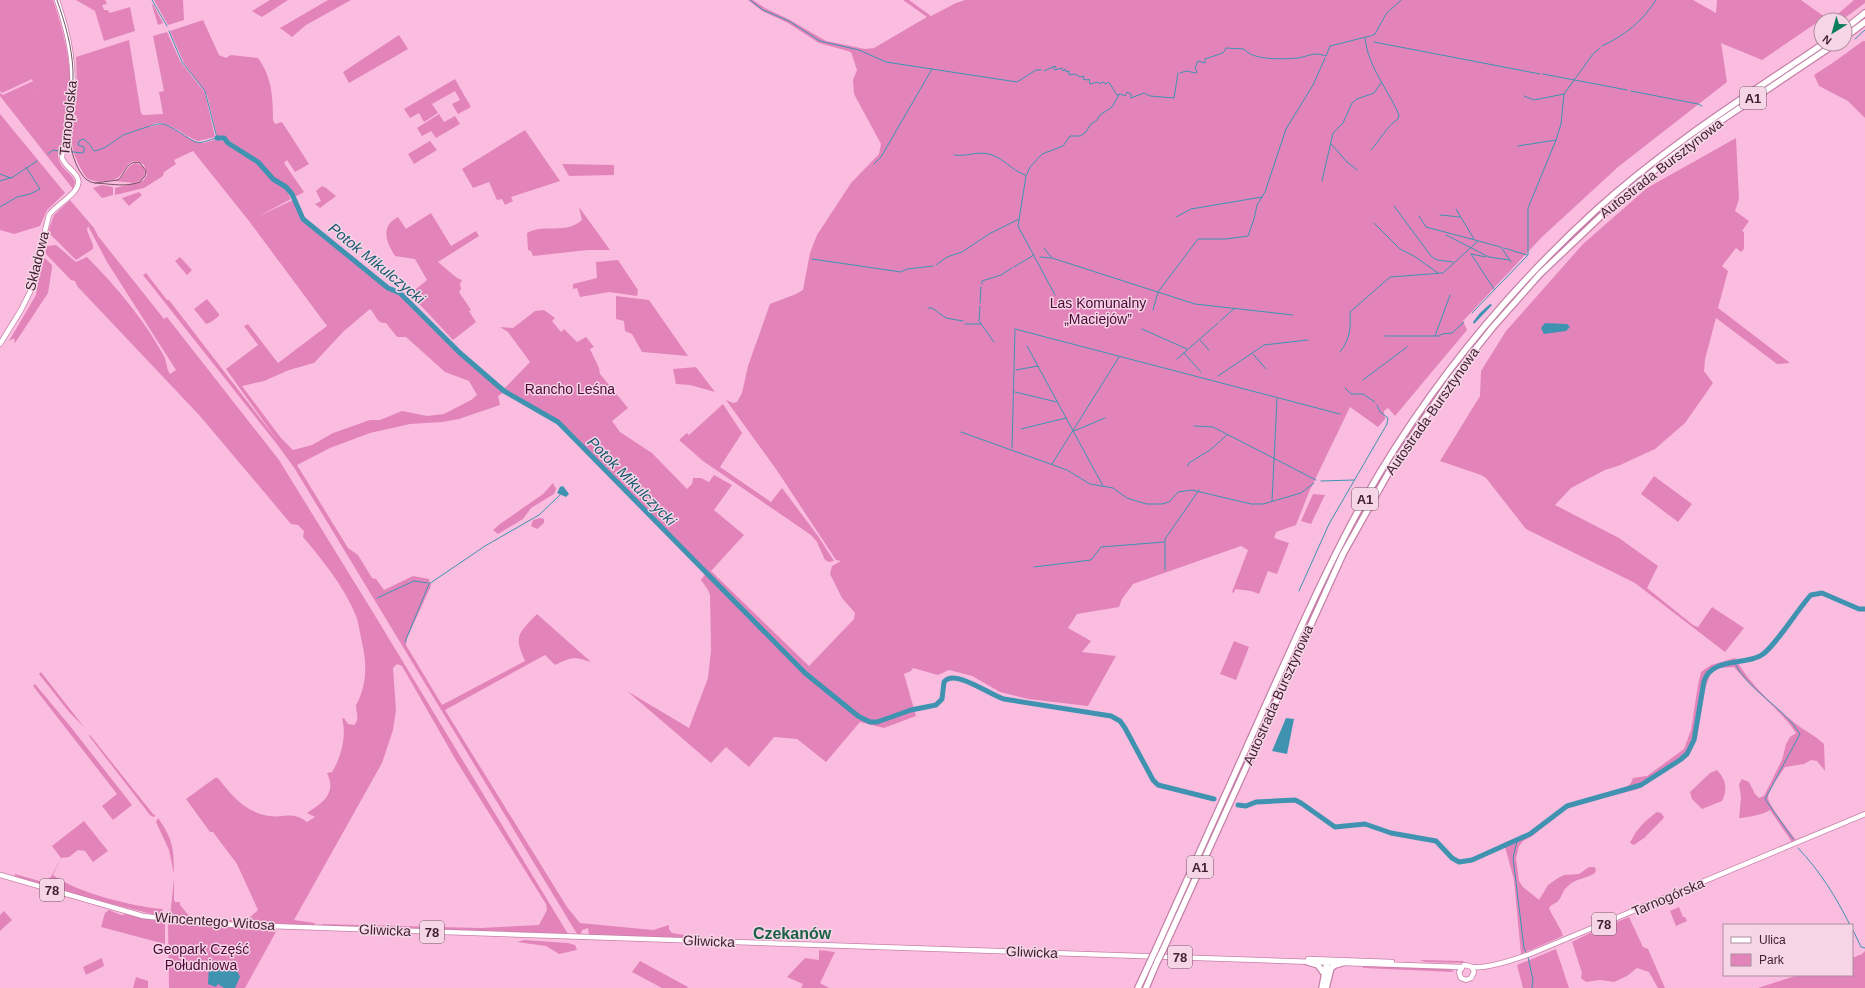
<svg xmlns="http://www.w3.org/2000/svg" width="1865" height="988" font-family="Helvetica,sans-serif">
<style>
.green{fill:#e284ba;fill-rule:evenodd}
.water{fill:#3f93b1}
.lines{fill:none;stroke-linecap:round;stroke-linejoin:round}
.stream{stroke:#3f93b1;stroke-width:1}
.river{stroke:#3f93b1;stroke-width:5}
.major-casing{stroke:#c77fa8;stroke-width:6}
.highway-casing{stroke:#c77fa8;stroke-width:8}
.major{stroke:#fff;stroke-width:4.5}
.highway{stroke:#fff;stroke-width:5.5}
.tram{stroke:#785066;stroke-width:1}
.highway-bridge-casing{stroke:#c77fa8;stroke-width:8;stroke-linecap:butt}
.highway-bridge{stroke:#fff;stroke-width:5.5}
.labels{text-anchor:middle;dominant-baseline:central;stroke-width:3;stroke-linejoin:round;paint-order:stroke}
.shield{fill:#f5d5e6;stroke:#765869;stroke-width:1}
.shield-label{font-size:13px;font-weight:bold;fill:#402233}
.street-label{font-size:14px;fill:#402233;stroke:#f5d5e6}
.park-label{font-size:14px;fill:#4c0736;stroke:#f5d5e6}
.water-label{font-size:15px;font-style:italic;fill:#175a70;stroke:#f5d5e6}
.quarter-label{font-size:16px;font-weight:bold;fill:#1c6148;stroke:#f5d5e6}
</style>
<rect width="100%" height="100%" fill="#fbbddf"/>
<!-- green -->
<path class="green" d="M0 0H53C72 55 78 101 58 157 60 169 71 172 75 182L73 189 0 96V93L3 95 33 81 42 102 32 79 2 93 0 91Z
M76 0H105L107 4 102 5 104 10H107L110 13 130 7 135 31 104 41 95 11Z
M154 0H183L184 20 168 25Z
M270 0H288L262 17 252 11Z
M328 0H351L306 25 292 37 280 28Z
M748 0H753L765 8 790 20 826 41 865 49 874 48 927 17 903 0H909L931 16 956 3 965 0H1693L1716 13 1717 0H1801L1825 17 1762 60 1721 43 1727 82 1618 167 1542 237 1463 321 1467 330 1395 416 1388 408 1384 411 1385 419 1378 427 1350 407 1309 492 1296 525 1276 532 1274 538 1289 543 1277 574 1268 571 1259 594 1251 591 1235 589 1234 593 1232 592 1248 550 1241 546 1133 584 1122 599 1119 607 1077 614 1068 628 1091 641 1082 652 1116 656 1088 706 1028 699 1000 692 972 676 949 670 938 675 913 668 911 671 904 674 916 716 884 728 860 722 826 762 797 739 774 737 749 767 726 747 711 763 627 691 689 728 708 678 711 650 710 595 708 590 701 580 707 572 559 421 504 389 530 362 508 332 500 327 513 328 535 311 544 310 555 318 552 321 561 332 564 329 577 342 586 337 594 347 590 349 599 368 600 374 628 408 612 421 620 432 652 453 687 489 692 484 693 478H701L709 482 714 475 732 485 714 510 744 535 711 571 809 666 854 619 855 613 842 598 830 574 832 566 841 561 836 560 776 469 726 400 733 403 737 402 742 393 748 366 770 304 796 294 803 290 810 253 817 235 851 183 879 154 881 144 854 94 853 80 857 70 851 52 819 43 788 23 762 11Z
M1854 0H1865V3L1842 20H1831Z
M153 4 163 23 158 25 152 5Z
M203 20 219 55 226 58 231 55 258 58C272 77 273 97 273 120L275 124 282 122 309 164 295 172 287 160 284 163 304 192 295 197 289 188 273 177 260 161 226 139 217 136 207 95 184 63 170 31Z
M167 32 180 61 205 93 215 137 198 141C184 137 162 114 149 127L162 124 167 125 196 142 204 143 217 139 225 142 258 163 272 179 285 187 291 199 257 217 293 200 299 215 304 222 385 287 400 295 459 353 504 392 498 396 500 405 459 419 442 422 410 424 370 433 330 448 297 465 348 548 358 555 372 578 376 579 384 590 413 576 429 579 431 586 407 638 406 645 442 705 525 661C513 635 519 633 537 614L591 662C574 656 571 657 555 665L545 655 445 710 567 907 580 923 653 930 669 925V929L672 933 697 937 698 939 589 935 588 928 582 930 581 934H577L295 469 276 443 143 275 146 273 167 300H169L277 440 226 369 258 345 244 326 248 324 278 363 327 326 249 221 193 151 174 160 176 164 164 172 163 176 144 188 115 195V188L143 181 147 175 144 165C127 153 127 173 116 179 109 181 99 183 91 180 86 179 84 174 81 169 72 153 69 137 73 119L77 117 76 115H74L77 89 76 57 129 40 141 113 143 115 163 114 159 92 164 91 153 36ZM370 309C376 314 376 324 386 323L397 337H406L445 372 469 381 477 395 471 400 444 414 427 416 402 411 380 420H370L333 433 312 445 293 450 281 438 242 386 264 381 289 370 314 363 344 331Z
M399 35 408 49 349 83 343 72Z
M1863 41H1865V118L1848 101 1819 86 1814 75 1834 62Z
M455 79 471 107 458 114 452 104 460 100 455 91 432 104 438 113 424 122 419 113 410 118 404 109Z
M0 114 65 193 47 210 40 226 14 234 0 230Z
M439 114 444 122 455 116 460 124 436 138 431 131 422 136 417 128Z
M525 130 560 181 511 197 513 201 505 205 502 199 497 200 489 182 473 188 462 169Z
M1736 138 1739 199 1735 211 1749 221 1742 231 1744 232V249L1741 252 1736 248 1722 266 1728 271 1718 308 1790 363 1777 364 1716 318 1705 359 1704 371 1713 383 1685 423 1655 449 1618 466 1605 470 1571 488 1555 505 1619 538 1658 566 1647 588 1693 625 1698 627 1712 607 1744 628 1725 652 1635 583 1526 529 1486 478 1481 475 1440 461 1480 396 1481 371 1506 331 1583 244 1647 188Z
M430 141 437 150 414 164 408 154Z
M135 163C144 165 148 171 142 180L134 183 115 181C125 178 125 167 135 163Z
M562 164 614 165V175L569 176Z
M102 185 113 187V195L102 198 93 188Z
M322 186 326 188 336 196 320 208 315 204 321 201 316 191Z
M139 192 142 195 129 206 122 198Z
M70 200 94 228 98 236 164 319 167 317 279 460 374 614 568 934 324 926 321 924 480 928 539 925 547 910 546 904 457 762 402 666 397 664 393 668 396 710 393 730 382 763 294 920 315 923 314 925 190 920 170 917 174 878V900L175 902H180V905L191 918 246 921 258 910 237 864 213 832H210L186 799 215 778H218C232 796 245 812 269 816 285 818 292 811 307 822L315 817 307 813C322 803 337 794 327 773L332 772C341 758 347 735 342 719L344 718 348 724 354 725C360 719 356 713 356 705 367 686 367 663 362 643 360 634 359 624 356 616 344 586 323 561 303 537L304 531 298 525 291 524 200 416 77 286 75 281 71 280 45 253 47 246 56 245 76 262 87 257C116 286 145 321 164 356 167 362 166 368 170 374L176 370 107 262 88 226 87 230 93 245V249L76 260 48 232 54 215Z
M579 207 610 250H588L533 256 531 251 528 250 527 233C545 223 565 235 582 220Z
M431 213 451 246 476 231 479 236 438 262 457 278 462 280 460 284 461 289 459 292 471 310 469 311 476 322 453 340 410 294 427 280 415 259 395 256C386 242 380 226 398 217L406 229Z
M180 257 192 270 187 275 175 261Z
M45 258 52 265V268L48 293 15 343 14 338 9 341 36 295 41 261Z
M618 260 638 290 637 296 609 292 580 297 577 288 573 289V284L597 278 596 262Z
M616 296 649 300 688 356 642 352 632 334 625 331 624 321 616 319Z
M207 299 219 314V316L211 322 206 324 194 309Z
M696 367 715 392 690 385 676 384 673 369Z
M723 404 742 433 720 467 771 502 782 488 818 536 834 561 829 562 825 560 817 542 811 535 703 461 679 440 687 433 689 435Z
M1654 476 1692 504 1678 522 1641 494Z
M553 483 556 489 554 494 531 508 523 519 498 534 493 530 500 524 543 494Z
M1313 494 1325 495 1311 524 1301 521Z
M540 518 544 519V523L537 529 531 526 533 520Z
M1234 641 1249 647 1236 680 1220 674Z
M1735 658C1749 683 1773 706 1796 724 1805 731 1816 736 1824 744L1825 771 1817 761 1811 760 1804 764 1785 767C1781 773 1768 791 1768 798 1769 806 1790 832 1796 840L1792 842 1770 810C1765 814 1746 818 1739 818L1741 798 1739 784 1742 779 1749 782 1755 794 1759 798 1764 796 1782 760 1786 744 1790 737 1796 733C1779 708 1753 690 1734 667L1719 668 1711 672 1705 689 1697 738 1687 756 1676 765 1638 789 1569 807 1532 836 1523 841 1519 846 1516 858 1519 881 1523 887 1539 900 1548 885 1558 878 1564 875 1579 874 1589 867H1594L1596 869 1595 873C1586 879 1575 878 1567 887 1563 890 1562 896 1559 900 1556 904 1551 904 1549 908 1553 918 1560 926 1563 936L1521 954 1514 880 1504 843 1530 832 1566 805 1626 788 1631 783 1633 778 1647 776 1684 749 1691 730 1698 685 1701 672 1711 665Z
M41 672 84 727 69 712 39 674Z
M35 684 70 726 132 805 113 820 102 806 117 794 33 686Z
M90 735 153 814 156 816 153 817 150 815 89 736Z
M1717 770C1726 780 1728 789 1722 801L1702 809 1692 799 1690 792 1710 773Z
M1657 812 1661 813 1664 817 1662 820 1644 838 1634 845 1630 843C1636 829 1645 821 1657 812Z
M158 818C173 839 174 849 174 874L169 850 156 822Z
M84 821 108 851 93 862 85 851 78 850 69 857 61 858 53 875C75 892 134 907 163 909L160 916 96 900 15 877V874L43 882 51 877 61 858 52 846Z
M1679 907 1683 917H1685L1687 921 1676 926 1670 911Z
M109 910 121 915 127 914 165 921V944L101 927 105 913Z
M4 911 12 920 0 931V915Z
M1629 917 1643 947 1648 949 1665 988H1658L1649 972 1637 968 1627 976 1614 982 1600 980 1586 982 1581 978 1582 973 1572 942 1592 932Z
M168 921 204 926 277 930 245 988H169Z
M524 940 568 943 575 945 577 950 559 954 546 946 517 942Z
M1556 949 1569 988H1523L1517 965Z
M819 950 835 952 820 983 829 988H801L803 984 787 977 805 958 819 960Z
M1865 951V988H1758L1798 975H1852V958L1862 954Z
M102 958 104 966 86 975 83 967Z
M1420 960 1463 961 1464 963 1425 962Z
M640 961 688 987 687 988H662L632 972Z
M1363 965 1449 968 1454 972 1363 968Z
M136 977 148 981V988H133Z"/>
<!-- water -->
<path class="water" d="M1490 304 1492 305 1474 324 1473 322 1480 313Z
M1545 323 1567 324 1570 327 1566 331 1544 334 1541 328Z
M563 486 569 494 566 497 557 493 560 487Z
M1286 718 1294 719 1287 754 1272 751Z
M209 964C213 966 218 967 222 968 231 970 236 966 240 977L235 988H224L218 984 216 987 208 984Z"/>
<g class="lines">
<!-- stream -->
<path class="stream" d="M152 0 167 26
M750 0 763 10 789 21 820 41 859 50 886 62 1017 82 1036 70H1041
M1371 36 1375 34 1386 14 1401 0
M1365 38C1368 67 1388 89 1399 115L1398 119C1387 126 1380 140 1371 150
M1855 39 1865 30
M1374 42 1540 74
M1602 46C1625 35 1642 22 1656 0
M1052 67 1055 70 1062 68 1063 71 1065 69 1066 72 1069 71V75L1075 74 1080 77 1084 76 1083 79 1088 80 1089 79 1090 84 1098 82 1100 84 1102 82 1106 84 1108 82 1110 84 1117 95 1120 94 1125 96 1127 92 1131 94V98L1144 93 1150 96 1174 98 1178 73
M1044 71 1055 66 1056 68
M1180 73 1186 71 1196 73 1197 71 1195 68 1198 61 1205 63V59L1223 53 1226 48 1244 49C1253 61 1285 59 1298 58 1304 57 1311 54 1316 54 1319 54 1323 55 1326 56L1330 46 1370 36
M1543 74 1627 90
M1631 91 1698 104 1702 106
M1524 96 1534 100 1564 94
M1331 144 1347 162 1357 170
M1518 146 1556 140
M65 151 82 153 84 152V147L78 145 79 141 83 139C88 141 91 147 94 151 106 149 114 141 123 135 126 134 155 124 158 124 169 122 185 138 196 142 203 144 210 139 217 138L205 91 182 62 169 31
M48 154 53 150 60 151
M954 155C966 157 977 151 989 154 1004 158 1011 170 1025 175
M874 164 881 157 932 69
M0 174 11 178
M0 181 13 177 37 161
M1322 181 1333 133 1343 123 1352 103 1357 99 1374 93 1381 83
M1394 206 1431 256 1437 260 1453 262
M0 207 17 197 30 194 40 189 26 167
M1456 209 1474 239
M1440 215 1460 217
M1419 216 1426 227 1501 247 1511 262
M1176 217 1191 209 1262 197
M1374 223 1400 249 1414 256 1438 273
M1446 235 1489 257
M1044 248 1052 258 1195 304 1293 315
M1504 248 1527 255
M1471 254 1494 289
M1471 254 1486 257
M1040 257 1051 258
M1489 257 1509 260
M812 259 901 272 907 269 933 266
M936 265 947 257 962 252 989 234 1019 219
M1014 267 1034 255
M982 284V281L1001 275 1012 268
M1055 295 1018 226 1026 176 1030 167 1042 154 1063 146 1070 136H1080L1085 133 1091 124 1097 120 1100 115 1112 107 1119 95
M980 303 981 287
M980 306 979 321 994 342
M928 308H932L946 318 963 321
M1153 310 1158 292 1198 239H1226L1248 236 1254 219 1257 205 1265 192 1286 129 1313 85 1325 58
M1472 313 1528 255V208L1556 140 1561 124 1564 94 1593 54 1600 48
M1220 321 1235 308
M965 324H981
M1142 329 1187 349
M1385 336H1439L1442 334 1452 333 1464 322
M1435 336 1450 295
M1200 340 1209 350
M1027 346 1103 486
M1340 352C1350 339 1351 328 1350 312L1390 277 1443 273 1478 241
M1184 353 1201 372
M1253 354 1266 369
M1177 359 1218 323
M1016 370 1038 366
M1218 376 1264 345 1308 340
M1363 380 1407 347
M1345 388 1351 394H1363L1375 402
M1015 392 1057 402
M1194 426 1213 427 1316 480
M1021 429 1066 418
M1074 431 1105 418
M961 432 1067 470 1090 484 1113 488 1127 498 1146 504H1162L1169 502 1178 492 1192 490 1251 504H1263L1301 493 1314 483
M1012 448 1015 329 1340 414
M1052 464 1119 357
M1188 466 1189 463 1210 450 1227 435
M1321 481 1354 480
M1272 501 1277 399
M1034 567 1091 560 1101 547 1164 542
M1165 570V539L1199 490
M1299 591 1329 524 1387 424 1388 418 1380 412 1377 405
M377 598 414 581 428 583
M405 642 429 584 485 546 539 515 560 495
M1734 662C1749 692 1783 706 1800 734L1765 799 1793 839
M1517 841 1513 858 1524 948 1526 952
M1798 848C1820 871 1836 897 1850 925
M1852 928 1861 947 1865 948
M1528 957 1533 980 1532 988"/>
<!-- river -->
<path class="river" d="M217 138H224L228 143 258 162 273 179 286 187 292 194 303 219 388 288 400 293 460 353 504 391 558 422 805 673 858 716 870 722H877L911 710 936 705 942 699 944 682C955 668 991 696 1004 699L1111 716 1120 721 1125 728 1153 780 1158 785 1214 799
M1238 805 1246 806 1256 802 1295 800 1301 803 1335 827 1365 824 1391 833 1436 841 1452 858 1459 862 1472 860 1530 834 1567 806 1641 785 1680 760 1687 754 1694 740 1704 681C1712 658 1743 665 1760 656 1773 650 1799 607 1811 595L1822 593 1859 609H1865"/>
<!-- major casing -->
<g class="major-casing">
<path id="major" d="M0 344 21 310 30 292 49 215C56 204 85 191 77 177 73 170 65 166 62 158 63 140 69 123 71 106 76 69 69 35 57 0
M0 875 143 916 212 924 1461 967
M1308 959 1392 962
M1472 967 1474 972 1471 978 1466 980 1461 978 1459 972 1464 965C1467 965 1470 967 1473 967 1486 969 1516 959 1530 954L1865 814"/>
</g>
<!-- highway casing -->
<g class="highway-casing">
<path id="highway" d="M1845 29 1865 13
M1845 37 1865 22
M1156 949C1194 863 1233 777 1272 691 1305 618 1338 543 1379 474 1438 376 1511 288 1595 211 1665 147 1745 97 1823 44
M1163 950 1343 554 1394 463 1450 381 1493 327 1540 274 1619 199 1666 161 1710 128 1835 44
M1308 962 1318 965 1323 972
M1138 988 1150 962
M1146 988 1157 962
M1322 988 1327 962
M1326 988 1331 968 1335 965 1345 962"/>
</g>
<!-- major -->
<use href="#major" class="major"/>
<!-- highway -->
<use href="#highway" class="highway"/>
<!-- tram -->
<path class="tram" d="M57 0C65 23 72 46 73 71 74 104 62 139 79 170 82 174 84 179 89 181 94 184 101 183 107 184 118 185 129 186 140 182L145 176 146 171 140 163C127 159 126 173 118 180L95 183"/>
<!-- highway-bridge casing -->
<g class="highway-bridge-casing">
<path id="highway-bridge" d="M1150 962 1156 949
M1157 962 1163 950"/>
</g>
<!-- highway-bridge -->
<use href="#highway-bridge" class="highway-bridge"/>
</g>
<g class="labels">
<!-- shield labels -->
<g class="shield">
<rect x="1740" y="87" width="26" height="22" rx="3"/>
<rect x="1352" y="488" width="26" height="22" rx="3"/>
<rect x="1187" y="856" width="26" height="22" rx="3"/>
<rect x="40" y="879" width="24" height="22" rx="3"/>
<rect x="1592" y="913" width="24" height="22" rx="3"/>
<rect x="420" y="921" width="24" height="22" rx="3"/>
<rect x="1168" y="946" width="24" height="22" rx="3"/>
</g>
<g class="shield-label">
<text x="1753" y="98">A1</text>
<text x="1365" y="499">A1</text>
<text x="1200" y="867">A1</text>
<text x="52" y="890">78</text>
<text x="1604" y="924">78</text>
<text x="432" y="932">78</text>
<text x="1180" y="957">78</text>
</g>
<!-- street labels -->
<g class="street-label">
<text transform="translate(68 118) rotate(-84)">Tarnopolska</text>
<text transform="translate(1661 168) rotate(-38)">Autostrada Bursztynowa</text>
<text transform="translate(37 261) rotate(-76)">Składowa</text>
<text transform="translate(1432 411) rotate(-55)">Autostrada Bursztynowa</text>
<text transform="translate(1278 695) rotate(-66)">Autostrada Bursztynowa</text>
<text transform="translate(1668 897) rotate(-23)">Tarnogórska</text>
<text transform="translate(215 921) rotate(4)">Wincentego Witosa</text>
<text transform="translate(385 930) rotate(2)">Gliwicka</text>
<text transform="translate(709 941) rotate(2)">Gliwicka</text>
<text transform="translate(1032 952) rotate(2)">Gliwicka</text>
</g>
<!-- park labels -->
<g class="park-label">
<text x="1098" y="303">Las Komunalny<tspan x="1098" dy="16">„Maciejów”</tspan></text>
<text x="570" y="389">Rancho Leśna</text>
<text x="201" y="949">Geopark Część<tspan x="201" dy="16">Południowa</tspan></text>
</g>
<!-- water labels -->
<g class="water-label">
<text transform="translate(377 263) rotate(39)">Potok Mikulczycki</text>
<text transform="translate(632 481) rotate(45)">Potok Mikulczycki</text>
</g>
<!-- quarter labels -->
<g class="quarter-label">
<text x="792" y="933">Czekanów</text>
</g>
</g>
<!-- legend -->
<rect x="1723" y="924" width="130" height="52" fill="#f5d5e6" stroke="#ad8d9e"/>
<rect x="1731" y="937" width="20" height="6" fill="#ffffff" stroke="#ad8d9e"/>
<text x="1759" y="944" font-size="12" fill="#402233">Ulica</text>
<rect x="1731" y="954" width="20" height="12" fill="#e284ba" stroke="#ad8d9e"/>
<text x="1759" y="964" font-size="12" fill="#402233">Park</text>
<!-- north arrow -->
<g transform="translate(1833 32) rotate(217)"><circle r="19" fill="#f5d5e6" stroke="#ad8d9e"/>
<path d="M0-3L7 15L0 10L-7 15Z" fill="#0d7e5b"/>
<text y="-6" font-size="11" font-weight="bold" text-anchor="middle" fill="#402233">N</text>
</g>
</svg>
